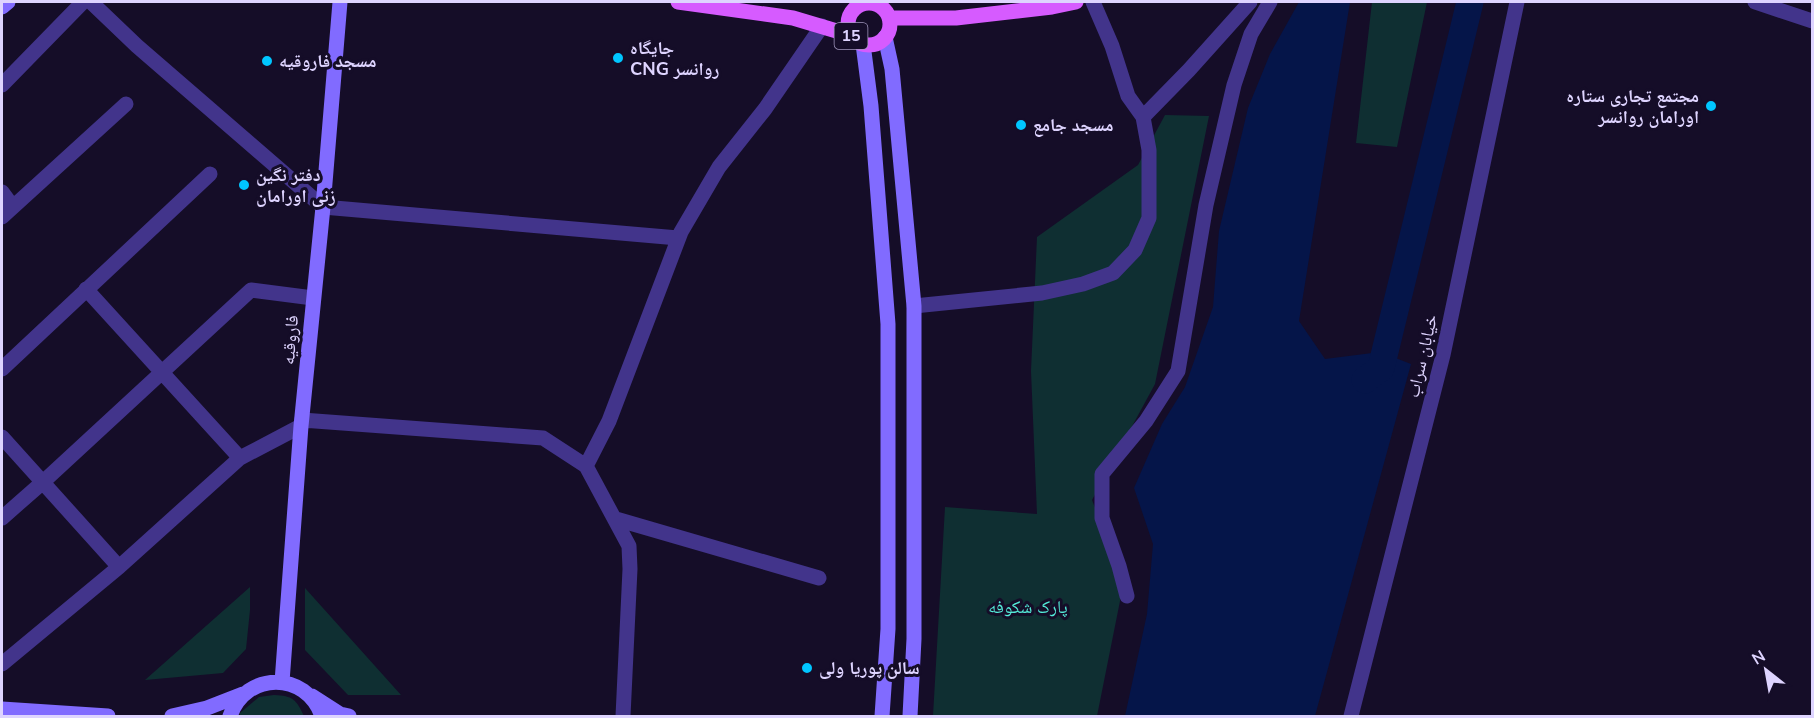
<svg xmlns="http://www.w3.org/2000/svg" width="1814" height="718" font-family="'Nunito Sans','Noto Naskh Arabic',sans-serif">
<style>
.green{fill:#0f2f32}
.water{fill:#051549}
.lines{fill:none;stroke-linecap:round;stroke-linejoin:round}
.river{stroke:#051549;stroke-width:27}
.street{stroke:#42348b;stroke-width:15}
.secondary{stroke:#816bff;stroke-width:15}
.primary{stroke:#d65bff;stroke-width:15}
.poi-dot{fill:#00c6ff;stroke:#150d28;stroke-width:2}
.labels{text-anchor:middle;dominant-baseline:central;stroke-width:6;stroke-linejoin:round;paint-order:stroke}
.shield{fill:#150d28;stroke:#a298be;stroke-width:1.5}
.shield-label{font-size:16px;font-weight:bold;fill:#ded4ff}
.poi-label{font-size:18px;font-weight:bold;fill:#ded4ff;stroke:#150d28;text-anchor:start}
.street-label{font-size:18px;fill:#ded4ff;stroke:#150d28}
.park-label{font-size:18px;fill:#54ebd8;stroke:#150d28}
</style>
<rect width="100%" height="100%" fill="#150d28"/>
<!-- green -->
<path class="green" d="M1372 2H1427L1397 147 1356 143Z
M1165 115 1209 116 1155 384 1092 500 1124 581 1097 716H933L945 507 1037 514 1031 371 1037 237 1138 165Z
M250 587V610L246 649 223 673 145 680Z
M305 588 401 695H348L305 650Z
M274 695C293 696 296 699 304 716H240V713L259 697Z"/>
<!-- water -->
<path class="water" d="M1299 2H1350L1299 321 1325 359 1380 352 1411 364 1315 716H1125L1147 614 1153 544 1134 488 1162 424 1185 387 1213 307 1219 231 1248 108 1270 54Z"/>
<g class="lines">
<!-- river -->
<path class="river" d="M1365 380 1381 368 1470 2"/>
<!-- street -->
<path class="street" d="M91 2 137 46 323 207 678 238
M1093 2 1112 46 1128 96 1143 117
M1755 2 1812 21
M2 85 83 2
M2 192 13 207
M2 217 126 104
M86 289 240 458
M914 306 1042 293 1083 284 1113 273 1135 250 1149 218V150L1143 117 1189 70 1250 2
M2 369 210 174
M302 420 543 438 586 466
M2 437 119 567
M2 518 43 482 251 290 313 298
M616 519 819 578
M1127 596 1119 566 1102 518V474L1146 421 1178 371 1206 205 1234 85 1251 34 1270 2
M2 664 119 567 240 458 301 426
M623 716 630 569 629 546 586 466 609 421 681 232 719 167 765 109 822 26
M1351 716 1443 355 1517 2"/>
<!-- secondary -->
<path class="secondary" d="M2 7 8 2
M885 37 892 69 914 306V639L910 716
M863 44 871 106 888 324V629L882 716
M282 682 301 426 323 207 340 2
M312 696 340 714 349 716
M2 709 108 716
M172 716 207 708 243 694
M230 716C246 671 306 671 322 716"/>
<!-- primary -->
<path class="primary" d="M678 2 793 18 850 35
M848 24a21 21 0 1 1 42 0a21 21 0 1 1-42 0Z
M889 18H956L1052 7 1076 2"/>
</g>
<!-- markers -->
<g class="poi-dot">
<circle cx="618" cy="58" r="6"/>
<circle cx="267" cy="61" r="6"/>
<circle cx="1711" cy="106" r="6"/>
<circle cx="1021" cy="125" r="6"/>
<circle cx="244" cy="185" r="6"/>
<circle cx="807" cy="668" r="6"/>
</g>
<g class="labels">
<!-- shield labels -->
<rect class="shield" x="834.5" y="23" width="33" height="26" rx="4.5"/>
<g class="shield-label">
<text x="851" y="36">15</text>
</g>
<!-- poi labels -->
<g class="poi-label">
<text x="630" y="48">جایگاه<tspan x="630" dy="21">CNG روانسر</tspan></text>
<text x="279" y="61">مسجد فاروقیه</text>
<text x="1699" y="96" text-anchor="end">مجتمع تجاری ستاره<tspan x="1699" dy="21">اورامان روانسر</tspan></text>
<text x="1033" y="125">مسجد جامع</text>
<text x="256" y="175">دفتر نگین<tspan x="256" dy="21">زنی اورامان</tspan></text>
<text x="819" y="668">سالن پوریا ولی</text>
</g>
<!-- street labels -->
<g class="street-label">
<text transform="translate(290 340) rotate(-85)">فاروقیه</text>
<text transform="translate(1422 356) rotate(-77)">خیابان سراب</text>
</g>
<!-- park labels -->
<g class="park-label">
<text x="1028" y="607">پارک شکوفه</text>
</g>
</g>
<!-- border -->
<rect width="1814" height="718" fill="none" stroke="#ded4ff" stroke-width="6"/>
<!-- north arrow -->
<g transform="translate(1766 670) rotate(329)" stroke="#150d28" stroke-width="4.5" paint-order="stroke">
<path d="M0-4.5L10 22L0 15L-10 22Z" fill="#ded4ff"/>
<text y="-9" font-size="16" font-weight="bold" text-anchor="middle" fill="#ded4ff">N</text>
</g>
</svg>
